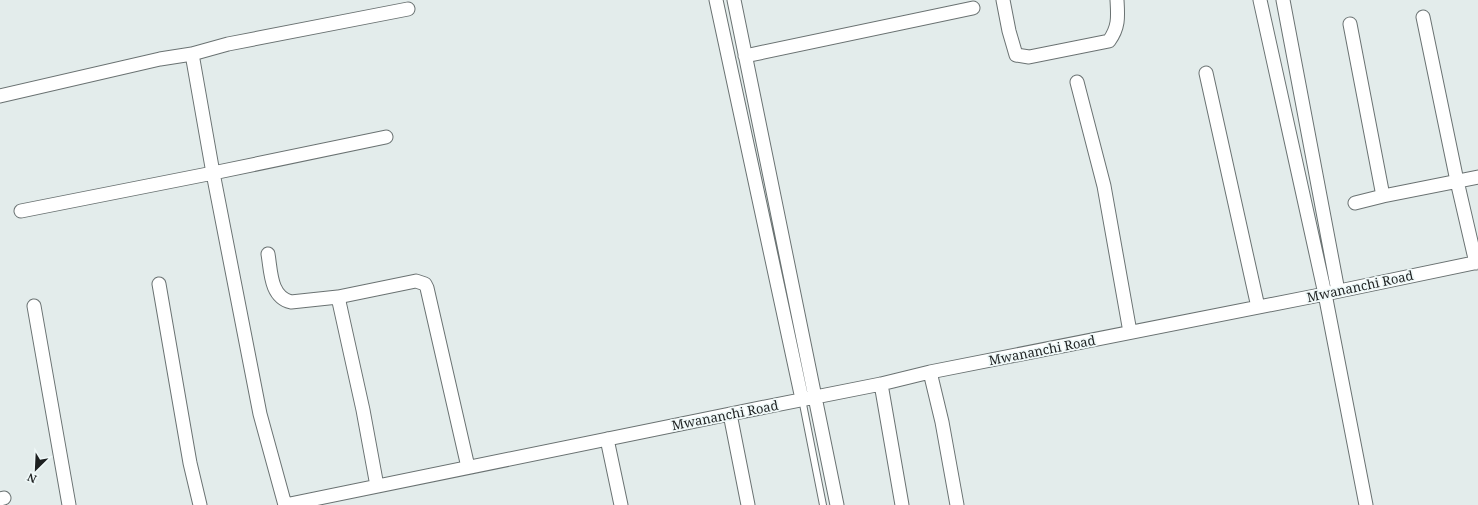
<svg xmlns="http://www.w3.org/2000/svg" width="1478" height="505" font-family="'Noto Serif',serif">
<style>
.lines{fill:none;stroke-linecap:round;stroke-linejoin:round}
.service-casing{stroke:#6a7272;stroke-width:8}
.minor-casing{stroke:#6a7272;stroke-width:15}
.service{stroke:#fff;stroke-width:6}
.minor{stroke:#fff;stroke-width:13}
.labels{text-anchor:middle;dominant-baseline:central;stroke-width:3.5;stroke-linejoin:round;paint-order:stroke}
.street-label{font-size:13px;fill:#1d2020;stroke:#f0f9f9}
</style>
<rect width="100%" height="100%" fill="#e3eceb"/>
<g class="lines">
<!-- service casing -->
<g class="service-casing">
<path id="service" d="M802 399 823 505"/>
</g>
<!-- minor casing -->
<g class="minor-casing">
<path id="minor" d="M716 0 802 399
M734 0 837 505
M1003 0 1009 31 1016 55 1029 57 1109 41C1119 27 1118 17 1117 0
M1260 0 1325 294 1366 505
M1283 0 1338 291
M1423 17 1457 181 1476 263
M1350 24 1383 196 1478 177
M192 54 228 44 408 9
M745 56 973 8
M1206 73 1258 307
M1077 82 1104 186 1130 332
M0 96 160 59 192 54 213 173 260 414 285 505
M1355 203 1383 196
M21 211 213 173 386 137
M268 254C271 271 270 297 291 302L338 297 416 281 425 284 427 288 468 467
M159 284 190 463 200 505
M338 297 363 410 377 486
M34 306 69 505
M930 372 942 422 957 505
M881 384 902 505
M730 414 748 505
M607 439 621 505
M0 499 4 498
M285 505 730 414 881 384 930 372 1325 294 1478 262"/>
</g>
<!-- service -->
<use href="#service" class="service"/>
<!-- minor -->
<use href="#minor" class="minor"/>
</g>
<g class="labels">
<!-- street labels -->
<g class="street-label">
<text transform="translate(1360 286) rotate(-12)">Mwananchi Road</text>
<text transform="translate(1042 350) rotate(-11)">Mwananchi Road</text>
<text transform="translate(725 415) rotate(-11)">Mwananchi Road</text>
</g>
</g>
<!-- north arrow -->
<g transform="translate(36 469) rotate(204)" stroke="#f0f9f9" stroke-width="3" paint-order="stroke">
<path d="M0-3L7 15L0 10L-7 15Z" fill="#1d2020"/>
<text y="-6" font-size="11" font-weight="bold" text-anchor="middle" fill="#1d2020">N</text>
</g>
</svg>
